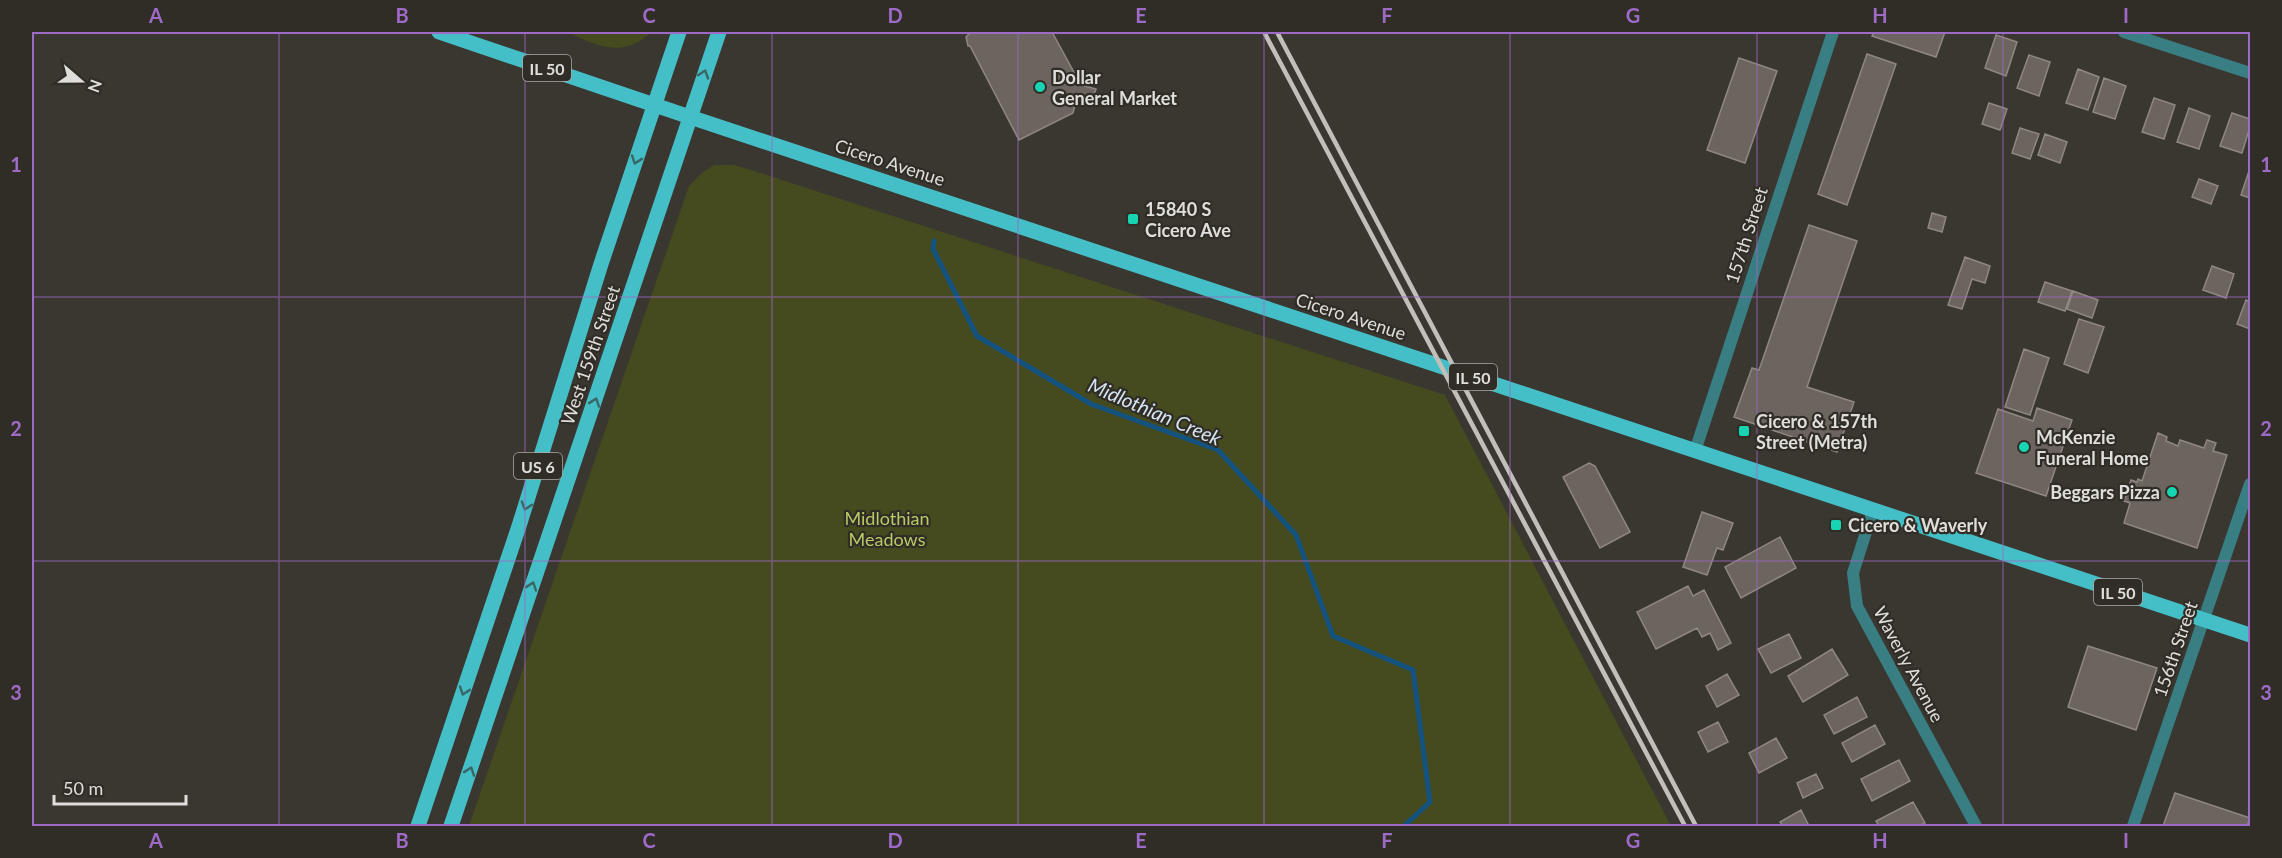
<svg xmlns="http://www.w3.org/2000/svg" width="2282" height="858" font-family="Lato,sans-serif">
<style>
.green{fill:#454b1e}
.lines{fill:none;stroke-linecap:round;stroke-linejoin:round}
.stream{stroke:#145380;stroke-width:5}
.building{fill:#6c645f;stroke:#8f8781;stroke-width:1.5}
.minor{stroke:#387e83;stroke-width:12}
.primary{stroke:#45bfc7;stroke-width:15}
.rail{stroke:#c2bfbb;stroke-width:4.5}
.oneway{stroke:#386766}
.grid{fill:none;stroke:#9e6ac8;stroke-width:1.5;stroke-opacity:0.55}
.poi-dot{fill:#17d5b2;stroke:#302d26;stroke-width:2}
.labels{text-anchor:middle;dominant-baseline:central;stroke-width:4.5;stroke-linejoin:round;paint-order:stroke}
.shield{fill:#302d26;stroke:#aba9a4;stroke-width:1.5}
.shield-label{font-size:16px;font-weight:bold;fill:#e0deda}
.poi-label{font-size:18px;font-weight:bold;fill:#e0deda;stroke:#302d26;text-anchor:start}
.street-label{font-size:18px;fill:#e0deda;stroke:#302d26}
.park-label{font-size:18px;fill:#bbc965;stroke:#302d26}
.water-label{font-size:20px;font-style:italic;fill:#d5e4f2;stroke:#302d26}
.neatline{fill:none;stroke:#9e6ac8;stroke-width:2}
.grid-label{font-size:20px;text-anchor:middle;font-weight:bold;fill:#9e6ac8}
</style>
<rect width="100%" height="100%" fill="#3a3730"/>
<!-- green -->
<path class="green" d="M568 32H651C625 58 597 47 568 32Z
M714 165H733L748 169 1445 395 1671 826H469L689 186 703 172Z"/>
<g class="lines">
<!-- stream -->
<path class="stream" d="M934 241 933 249 977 336 1091 404 1218 450 1296 535 1333 636 1413 670 1430 802 1404 826"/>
</g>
<!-- building -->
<path class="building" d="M971 32H1052L1081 85 1096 89 1091 105 1076 101 1073 113 1019 140 970 46H968L966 37Z
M1874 32H1945L1936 57 1872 36Z
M1996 35 2017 42 2006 76 1985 68Z
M1867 54 1896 64 1847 205 1818 194Z
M2029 55 2050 62 2039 96 2017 88Z
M1739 58 1777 71 1745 163 1707 150Z
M2078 69 2099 77 2088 110 2066 103Z
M2104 78 2126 86 2115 119 2093 112Z
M2154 98 2175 105 2164 139 2142 132Z
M1989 103 2007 109 2000 130 1982 124Z
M2189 108 2210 116 2199 149 2177 142Z
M2232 113 2250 119V127L2242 153 2220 146Z
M2020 128 2039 134 2030 159 2012 153Z
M2045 134 2067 142 2060 163 2038 155Z
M2250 168V198L2241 195Z
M2199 179 2218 186 2211 204 2192 197Z
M1932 213 1946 217 1942 232 1928 228Z
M1809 225 1857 241 1807 387 1854 402 1837 452 1734 417 1752 368 1759 370Z
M1965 257 1990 266 1985 283 1972 279 1962 309 1948 305Z
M2212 266 2234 274 2226 298 2203 290Z
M2045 282 2072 291 2065 311 2038 302Z
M2073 291 2098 300 2092 318 2067 309Z
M2246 300 2250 302V329L2237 324Z
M2079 319 2104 327 2088 373 2064 364Z
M2024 349 2049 358 2030 415 2005 407Z
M2037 408 2072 420 2046 496 1976 473 1998 409 2033 421Z
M2158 433 2167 437 2166 441 2178 446 2180 440 2204 448 2207 440 2216 443 2213 451 2227 455 2197 548 2124 523 2130 503 2124 501 2131 480 2137 482 2138 479 2142 481Z
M1589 463 1595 466 1630 532 1600 548 1563 477Z
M1702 512 1733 523 1723 550 1717 548 1707 575 1683 567Z
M1780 537 1796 568 1741 598 1725 567Z
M1688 586 1693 596 1704 590 1731 643 1718 650 1710 633 1702 637 1697 628 1656 649 1637 612Z
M1789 634 1801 658 1771 673 1758 649Z
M2088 646 2157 668 2136 730 2068 707Z
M1832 649 1848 675 1803 702 1788 676Z
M1727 674 1739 695 1717 707 1706 686Z
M1857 697 1867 717 1834 734 1824 715Z
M1718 722 1728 742 1708 752 1698 732Z
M1875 725 1885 744 1852 762 1842 743Z
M1776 738 1787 758 1759 773 1749 753Z
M1899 760 1910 781 1872 801 1861 779Z
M1816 774 1823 788 1803 798 1797 783Z
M2175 793 2250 818 2247 826H2163Z
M1913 802 1925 823 1918 826H1879L1876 821Z
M1801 810 1809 826H1783L1780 822Z"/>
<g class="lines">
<!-- minor -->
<path class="minor" d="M2124 32 2250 73
M1695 451 1833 32
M1873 510 1853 573 1857 606 1976 826
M2133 826 2250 484"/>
<!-- primary -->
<path class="primary" d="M439 32 690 117 2250 635
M418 826 519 526 601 264 679 32
M451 826 719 32"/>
<!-- rail -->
<path class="rail" d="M1264 32 1685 826
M1277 32 1696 826"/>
</g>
<!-- one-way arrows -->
<defs><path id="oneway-chevron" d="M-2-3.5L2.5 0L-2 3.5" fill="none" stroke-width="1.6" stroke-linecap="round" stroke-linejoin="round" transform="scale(1.5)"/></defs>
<g class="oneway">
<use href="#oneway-chevron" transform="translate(704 74) rotate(-72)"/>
<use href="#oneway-chevron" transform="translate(636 160) rotate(109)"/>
<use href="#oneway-chevron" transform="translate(595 402) rotate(-71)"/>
<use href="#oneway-chevron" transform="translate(526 506) rotate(107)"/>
<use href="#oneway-chevron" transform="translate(532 586) rotate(-71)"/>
<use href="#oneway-chevron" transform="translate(464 691) rotate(109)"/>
<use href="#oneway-chevron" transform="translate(470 771) rotate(-71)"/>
</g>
<!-- grid -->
<path class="grid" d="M279 32V826M525 32V826M772 32V826M1018 32V826M1264 32V826M1510 32V826M1757 32V826M2003 32V826M32 297H2250M32 561H2250"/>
<!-- markers -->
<g class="poi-dot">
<circle cx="1040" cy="87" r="6"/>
<rect x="1127" y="213" width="12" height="12" rx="3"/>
<rect x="1738" y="425" width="12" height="12" rx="3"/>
<circle cx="2024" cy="447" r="6"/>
<circle cx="2172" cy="492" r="6"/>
<rect x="1830" y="519" width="12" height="12" rx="3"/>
</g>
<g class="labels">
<!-- shield labels -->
<g class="shield">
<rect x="523" y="55" width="48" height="26" rx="4.5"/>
<rect x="1449" y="364" width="48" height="26" rx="4.5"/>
<rect x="514" y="453" width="48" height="26" rx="4.5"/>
<rect x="2094" y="579" width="48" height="26" rx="4.5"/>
</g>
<g class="shield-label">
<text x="547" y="68">IL 50</text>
<text x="1473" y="377">IL 50</text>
<text x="538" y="466">US 6</text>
<text x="2118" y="592">IL 50</text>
</g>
<!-- poi labels -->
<g class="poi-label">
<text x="1052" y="77">Dollar<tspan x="1052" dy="21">General Market</tspan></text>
<text x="1145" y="209">15840 S<tspan x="1145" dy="21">Cicero Ave</tspan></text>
<text x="1756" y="421">Cicero &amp; 157th<tspan x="1756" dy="21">Street (Metra)</tspan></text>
<text x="2036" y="437">McKenzie<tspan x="2036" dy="21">Funeral Home</tspan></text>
<text x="2160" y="492" text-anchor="end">Beggars Pizza</text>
<text x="1848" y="525">Cicero &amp; Waverly</text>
</g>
<!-- street labels -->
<g class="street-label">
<text transform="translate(890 162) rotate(18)">Cicero Avenue</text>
<text transform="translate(1746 235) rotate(-72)">157th Street</text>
<text transform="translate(1351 316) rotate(18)">Cicero Avenue</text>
<text transform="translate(590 355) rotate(-71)">West 159th Street</text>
<text transform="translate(2175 649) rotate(-71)">156th Street</text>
<text transform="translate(1909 664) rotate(62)">Waverly Avenue</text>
</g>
<!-- park labels -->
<g class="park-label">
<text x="887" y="518">Midlothian<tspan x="887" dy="21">Meadows</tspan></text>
</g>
<!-- water labels -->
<g class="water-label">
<text transform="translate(1155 411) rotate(23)">Midlothian Creek</text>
</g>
</g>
<!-- border -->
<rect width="2282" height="858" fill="none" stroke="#302d26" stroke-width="66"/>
<!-- north arrow -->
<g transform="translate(81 81) rotate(110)" stroke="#302d26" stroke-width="4.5" paint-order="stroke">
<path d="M0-4.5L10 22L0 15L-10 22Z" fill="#e0deda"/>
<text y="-9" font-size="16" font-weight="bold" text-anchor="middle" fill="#e0deda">N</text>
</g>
<!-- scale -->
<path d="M54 795v9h132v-9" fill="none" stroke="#e0deda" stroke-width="3"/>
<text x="63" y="795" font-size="18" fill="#e0deda" stroke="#302d26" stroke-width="4.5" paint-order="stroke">50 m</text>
<rect x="33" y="33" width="2216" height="792" class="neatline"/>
<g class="grid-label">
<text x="156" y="23">A</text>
<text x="402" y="23">B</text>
<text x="649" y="23">C</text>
<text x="895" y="23">D</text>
<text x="1141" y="23">E</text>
<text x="1387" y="23">F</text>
<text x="1633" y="23">G</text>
<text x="1880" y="23">H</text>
<text x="2126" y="23">I</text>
<text x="16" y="172">1</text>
<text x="2266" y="172">1</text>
<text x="16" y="436">2</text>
<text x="2266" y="436">2</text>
<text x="16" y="700">3</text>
<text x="2266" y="700">3</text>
<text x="156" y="848">A</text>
<text x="402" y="848">B</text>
<text x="649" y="848">C</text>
<text x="895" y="848">D</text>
<text x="1141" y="848">E</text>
<text x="1387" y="848">F</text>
<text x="1633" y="848">G</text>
<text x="1880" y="848">H</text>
<text x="2126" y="848">I</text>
</g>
</svg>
